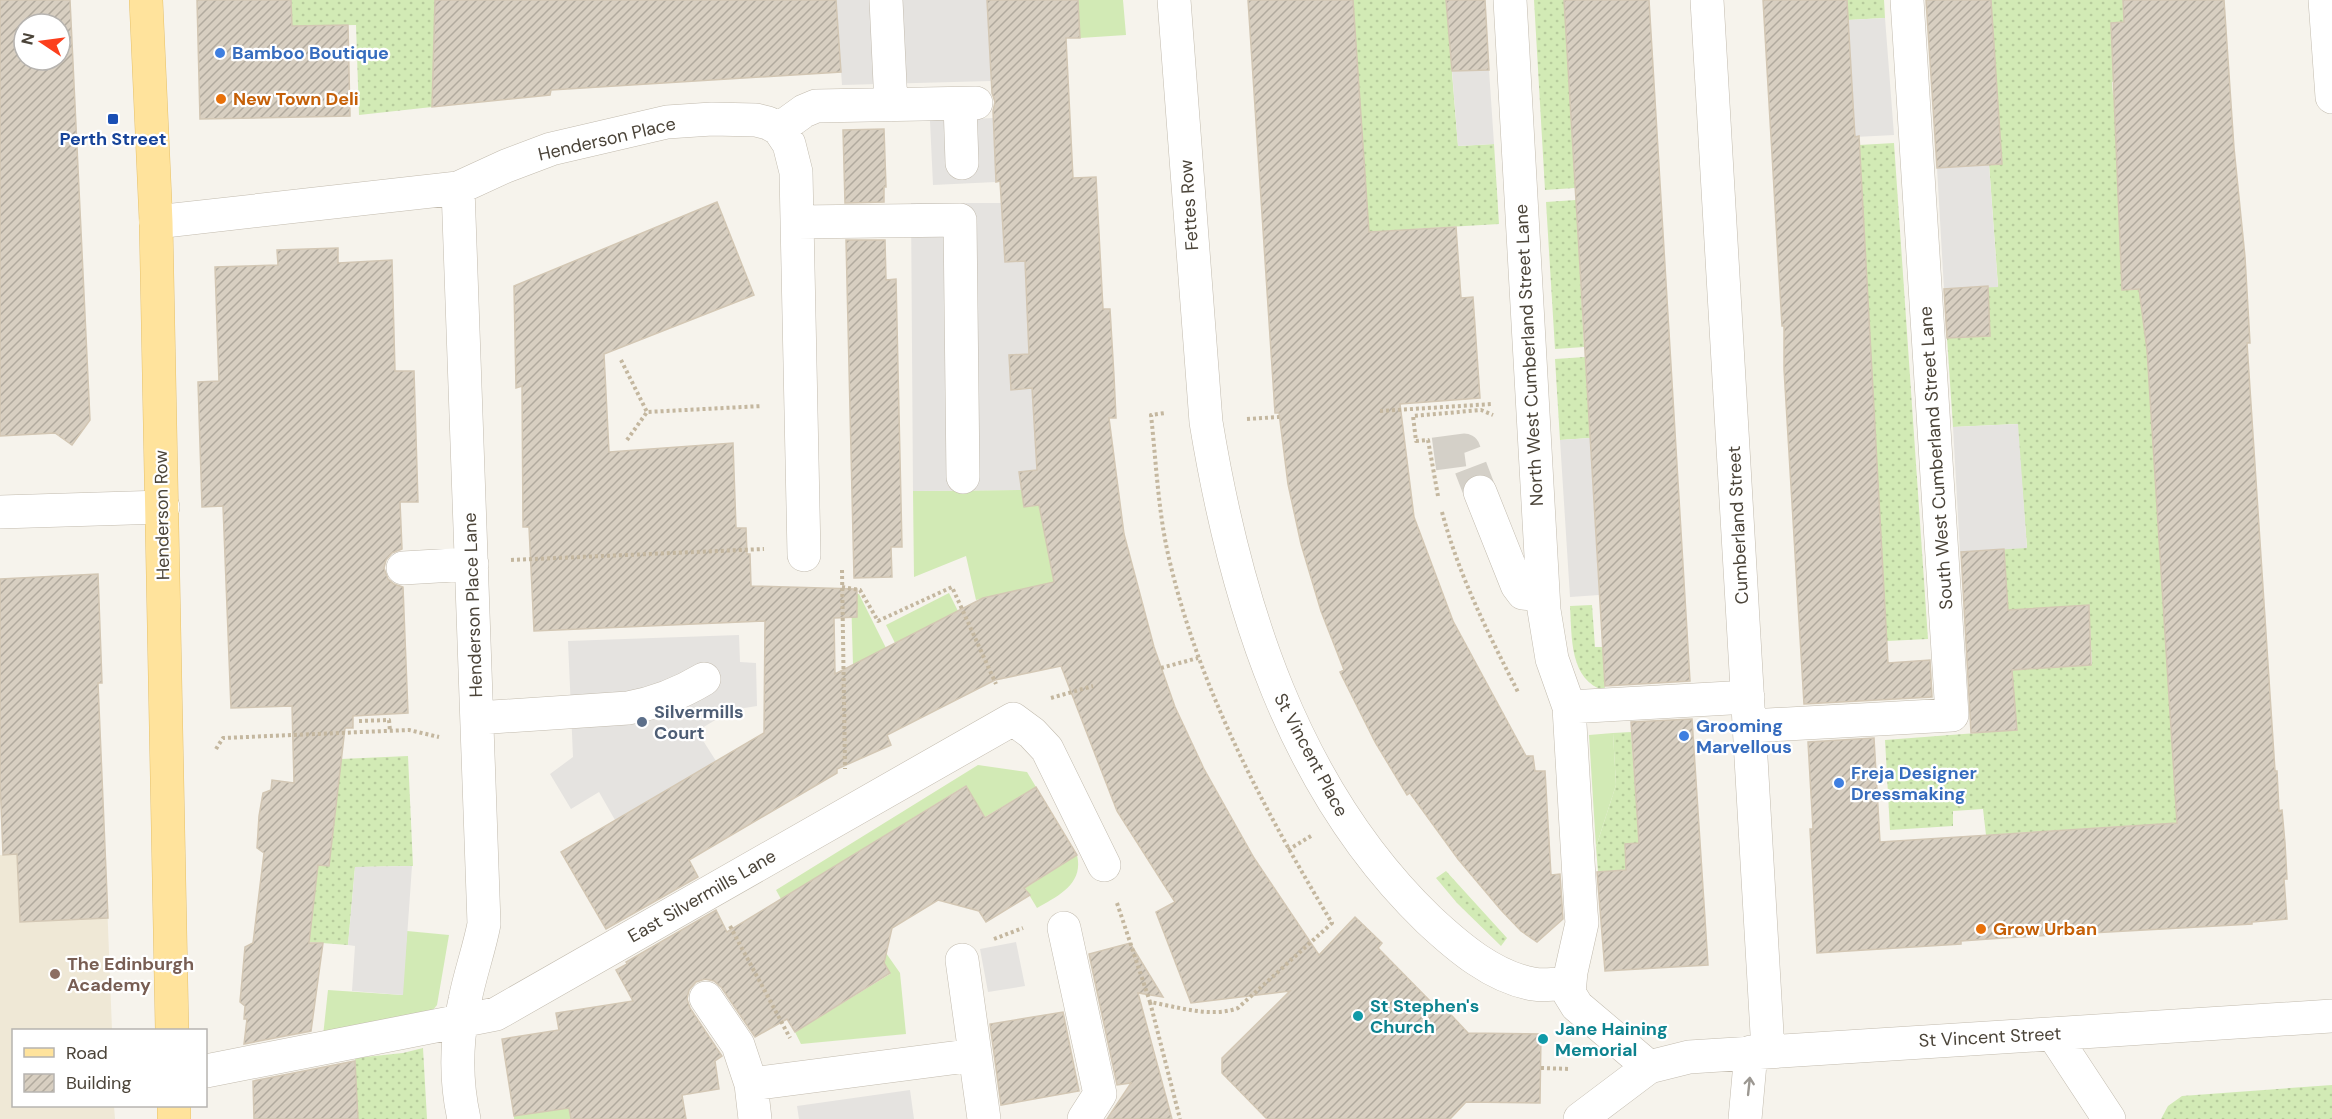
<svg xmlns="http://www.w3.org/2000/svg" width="2332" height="1119" font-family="'DM Sans',sans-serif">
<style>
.education{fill:#efe8d6}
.grass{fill:#d2eab5}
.garden{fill:url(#garden-dots)}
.parking{fill:#e5e3e0}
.building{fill:url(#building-hatch);stroke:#d3c7b4;stroke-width:1.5;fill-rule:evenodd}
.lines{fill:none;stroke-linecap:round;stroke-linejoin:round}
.minor-tunnel{stroke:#d4d0c8;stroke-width:33;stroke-dasharray:33 16;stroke-linecap:butt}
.minor-casing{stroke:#c2bbae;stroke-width:34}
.major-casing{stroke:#e6c16a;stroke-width:34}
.path{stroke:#c4b79f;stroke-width:4;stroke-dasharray:3 3;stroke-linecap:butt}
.minor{stroke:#fff;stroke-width:33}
.major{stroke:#ffe39c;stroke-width:33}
.oneway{stroke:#9c9892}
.shop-dot{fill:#3f7fe0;stroke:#fff;stroke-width:2}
.food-dot{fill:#e8710a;stroke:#fff;stroke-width:2}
.transit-dot{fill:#1a4fb4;stroke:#fff;stroke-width:2}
.service-dot{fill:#5c6f8a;stroke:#fff;stroke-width:2}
.education-dot{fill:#8d6e63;stroke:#fff;stroke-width:2}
.culture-dot{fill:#0f9aa8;stroke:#fff;stroke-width:2}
.labels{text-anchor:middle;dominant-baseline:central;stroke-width:4.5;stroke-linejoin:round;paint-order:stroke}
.shop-label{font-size:18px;font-weight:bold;fill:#366cbe;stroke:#fff;text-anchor:start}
.food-label{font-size:18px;font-weight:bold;fill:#c56008;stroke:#fff;text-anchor:start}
.transit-label{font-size:18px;font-weight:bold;fill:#164399;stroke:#fff}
.street-label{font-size:18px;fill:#4b4439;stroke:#fff}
.service-label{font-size:18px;font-weight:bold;fill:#4e5e75;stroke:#fff;text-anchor:start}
.education-label{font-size:18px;font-weight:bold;fill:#785e54;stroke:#fff;text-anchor:start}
.culture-label{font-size:18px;font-weight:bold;fill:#0d838f;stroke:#fff;text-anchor:start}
</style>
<defs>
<pattern id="garden-dots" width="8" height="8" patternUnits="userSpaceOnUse" patternTransform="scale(1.5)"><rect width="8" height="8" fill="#d2eab5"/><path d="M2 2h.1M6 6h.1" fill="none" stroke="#b6ca9c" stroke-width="1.8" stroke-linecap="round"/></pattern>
<pattern id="building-hatch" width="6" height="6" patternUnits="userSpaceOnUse" patternTransform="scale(1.5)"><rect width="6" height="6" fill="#d8cfc1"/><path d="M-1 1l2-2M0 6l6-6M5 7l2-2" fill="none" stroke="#b1aa9e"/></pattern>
</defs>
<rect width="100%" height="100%" fill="#f6f3ec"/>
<!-- education -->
<path class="education" d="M105 850 112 1030H14V1106H114L115 1119H0V855Z"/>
<!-- grass -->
<path class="grass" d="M1078 0H1123L1126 35 1080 38Z
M1022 490 1024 507 1041 505 1057 586H1036L976 600 966 556 914 577 913 491Z
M949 593 958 611 895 643 886 625Z
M859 594 886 648 853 665 851 595Z
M1613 733 1616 785 1596 847 1589 735Z
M978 765 1027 772 1036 787 985 817 965 786 781 899 776 890Z
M1077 855C1084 884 1058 896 1037 908L1025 888Z
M407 931 449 935 437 1005 432 1011 323 1036 328 990 402 995Z
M886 953 900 973 906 1034 801 1044 795 1032 890 974 881 958Z
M569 1108 571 1119H514V1116Z"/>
<!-- garden -->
<path class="garden" d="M291 0H435L432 107 359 115 356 25 292 26Z
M1353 0H1446L1458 146 1494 144 1499 224 1414 229 1419 300 1380 405Z
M1534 0H1564L1575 188 1545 190Z
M1847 0H1884L1885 18 1848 20Z
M1991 0H2123L2124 22 2111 23V33L2128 81 2112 82 2113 95 2129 94 2116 145 2123 290 2143 289 2174 777 2184 835 2139 825 1986 835 1983 809 1953 811V826L1890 830 1885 740 2016 730 2012 670 2092 664 2089 605 2008 610 2004 549 2027 547 2017 424 1953 427 1947 338 1990 336 1988 287 1998 286 1989 164 2002 163Z
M1894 143 1928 639 1887 641 1859 145Z
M1576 200 1584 347 1555 349 1546 202Z
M1585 357 1590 438 1560 440 1555 359Z
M1592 605 1595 647H1603L1605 691C1569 680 1572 637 1570 606Z
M1631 732 1639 843 1625 844 1626 870 1598 872 1596 847 1616 785 1613 733Z
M408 756 413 866 355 867 348 945 309 942 318 865 329 866 341 759Z
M1446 871 1507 938 1501 946 1457 903 1436 878Z
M423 1048 427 1119H358L355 1058 403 1053Z
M2332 1085V1119H2161L2168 1106 2182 1096Z"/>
<!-- parking -->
<path class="parking" d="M836 0H987L991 81 842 85Z
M1885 18 1894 135 1855 137 1848 20Z
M1489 70 1494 144 1458 146 1452 71Z
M993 118 996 182 933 185 930 121Z
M1989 164 1998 287 1944 289 1937 168Z
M911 203H1021L1003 228 1005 262 1025 261 1029 354 1009 356 1011 389 1032 388 1037 470 1019 472 1022 490 913 491Z
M2018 424 2027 548 1960 552 1953 427Z
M1590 438 1599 595 1570 597 1560 440Z
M739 635 740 662 756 663 757 706 732 710 697 731 716 761 615 820 599 792 571 809 550 774 573 757 568 641Z
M412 866 403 995 352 991 355 946 348 945 355 867Z
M1016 942 1025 986 988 992 980 949Z
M910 1090 914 1119H799L797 1106Z"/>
<!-- building -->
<path class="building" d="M0 0H70L90 420 72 445 55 433 0 436ZM24 24H60V60H24Z
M197 0H291L292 26 348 25 350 116 200 119Z
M435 0H836L841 72 551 90 550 95 432 107Z
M987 0H1078L1080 38H1066L1073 178 1096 177 1103 309H1110L1114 376 1116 418H1109L1124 534 1154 647 1175 707 1204 769 1254 858 1319 955 1355 917 1382 943 1378 948 1434 1005 1438 1001 1468 1033 1541 1034 1540 1103 1466 1102 1450 1119H1267L1222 1073V1058L1290 991 1191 1003 1156 912 1175 902 1117 811 1061 666 995 680 887 735 891 745 837 769V773L689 860 698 877 606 929 561 852 764 733 765 621 534 631 529 527H523L522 386 516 388 514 286 717 202 754 295 604 354 609 452 733 443 736 528H746L747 554H750L751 586 857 589V617L834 618 835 674 983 598 1054 582 1039 505 1024 507 1019 472 1037 470 1032 388 1011 390 1009 355 1029 354 1025 261 1005 262 1000 181 996 182 993 111 995 102 992 93Z
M1248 0H1353L1369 232 1456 227 1461 298 1473 297 1480 398 1400 404 1414 517 1453 621 1526 756H1533L1535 771H1545L1551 875 1560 874 1563 919 1537 942 1521 931 1501 910 1458 859 1410 793 1407 795 1375 742 1340 672 1344 670 1321 611 1301 544 1288 484 1279 413H1275Z
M1446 0H1485L1489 70 1452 71Z
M1564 0H1649L1690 681 1605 686Z
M1763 0H1847L1855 137 1859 136 1888 663 1930 660 1932 697 1804 704 1784 369V326H1782Z
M1926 0H1991L2002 164 1937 168Z
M2123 0H2224L2234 148 2245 257 2250 343H2247L2275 771H2277L2279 811 2282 810 2285 843 2287 879H2284L2287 919 2252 922V924L2003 938 1961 941V944L1817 953 1810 829H1813L1808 742 1874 738 1880 842 2177 823 2147 350 2139 289 2122 290 2111 23 2124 22Z
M884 129 886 187H884V202L845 203 843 130Z
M846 240H885L886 280 896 279 902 547H891L892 577 854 578Z
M338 248V263L392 260 395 371H414L418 502H400L402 549 392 553 386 560 384 568 388 579 394 584 403 587 408 713 353 716V728H345L329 866 318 865 309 943H323L311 1031 244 1044 247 1019H244L245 1006 240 1002 245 947 253 943 264 853 257 848 259 816 263 793 271 790 272 780 294 783 292 706 231 708 223 506 202 507 198 382 219 381 215 267 278 265 277 250Z
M1988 286 1990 336 1947 338 1944 289Z
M2004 549 2008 610 2089 605 2091 665 2012 670 2017 730 1971 733 1961 552Z
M98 574 102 683H98L108 918 20 922 17 854 3 855 0 780V579Z
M1692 719 1708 965 1605 971 1597 872 1626 870 1625 844 1639 843 1631 722Z
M966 786 985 818 1036 787 1077 855 1024 888 1030 895 986 922 979 911 938 900 892 928 884 963 890 973 795 1032 787 1019 755 1037 721 987 714 981 705 979 696 982 689 990 687 999 690 1008 722 1056 715 1061 719 1089 682 1095 686 1119H571L569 1108 514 1116 502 1039 559 1030 556 1013 633 1001 616 970 627 964 626 962 716 910 727 932Z
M1130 943 1163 997 1138 993 1172 1119H1107L1131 1083 1117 1085 1089 954Z
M1063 1012 1079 1091 1001 1105 990 1024Z
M355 1061 358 1119H254L253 1081Z"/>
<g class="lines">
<!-- minor-tunnel -->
<path class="minor-tunnel" d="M1434 454 1464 450 1480 492"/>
<!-- minor casing -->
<g class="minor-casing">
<path id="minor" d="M886 0 891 105
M1174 0 1206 422C1236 604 1293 789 1429 920 1458 947 1493 977 1533 984 1545 986 1557 984 1569 983
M1510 0 1544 610 1552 659 1569 707 1581 912 1582 923 1571 972 1569 993 1577 1006 1649 1067
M1707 0 1768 1051
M2325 0 2332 97
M960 104 962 163
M779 129 804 111 816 106 976 103
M458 188 484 924C479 950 470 974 465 1000 456 1040 455 1079 464 1119
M156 222 458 188 506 166 551 149 667 122 712 119 756 120 768 123 779 129 789 144 796 172 804 555
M798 222 960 220 963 477
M1480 492 1517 585 1523 593 1542 595
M0 512 163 507
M403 568 472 564
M1569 707 1748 697
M477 718 628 708C656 703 679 694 704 679
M1750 726 1952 715 1907 0
M1064 928 1100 1094 1084 1119
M962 960 984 1119
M706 998 738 1045 751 1084 755 1119
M2053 1034 2109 1119
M206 1071 496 1014 1013 719 1032 733 1047 749 1104 865
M751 1084 975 1055
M1580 1119 1649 1067 1689 1057 2332 1016
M1745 1119 1751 1052"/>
</g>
<!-- major casing -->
<g class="major-casing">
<path id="major" d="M146 0 156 222 172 1030
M174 1106V1119"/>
</g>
<!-- path -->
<path class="path" d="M621 360 647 412
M1380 411 1492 404
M1247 419 1279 417
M627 440 647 412 762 406
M1438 496 1428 440 1416 441 1413 416 1481 410 1493 415
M1442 512C1459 576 1488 633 1518 692
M511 560 764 549
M842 570 845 769
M842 587 860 590 878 621 952 587 996 684
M1161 668 1198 658
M1051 698 1093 686
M359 721 389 720 390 731
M216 749 223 738 409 730 439 737
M1288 850 1311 836
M1117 903 1150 1002C1178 1007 1211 1018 1238 1008L1332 923C1263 808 1198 687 1168 554 1158 509 1156 461 1151 415L1165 413
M730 926 790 1038
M994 939 1023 928
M1150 1002 1180 1119
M1541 1068 1570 1069"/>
<!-- minor -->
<use href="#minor" class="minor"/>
<!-- major -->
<use href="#major" class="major"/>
</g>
<!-- one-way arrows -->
<defs><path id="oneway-shaft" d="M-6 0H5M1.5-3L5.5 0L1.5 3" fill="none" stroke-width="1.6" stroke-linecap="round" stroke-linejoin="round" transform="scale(1.5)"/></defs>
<use class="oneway" href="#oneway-shaft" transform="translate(1749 1086) rotate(-84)"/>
<!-- markers -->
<g class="shop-dot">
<circle cx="220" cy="53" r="6"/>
<circle cx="1684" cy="736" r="6"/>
<circle cx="1839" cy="783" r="6"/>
</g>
<g class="food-dot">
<circle cx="221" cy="99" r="6"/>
<circle cx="1981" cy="929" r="6"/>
</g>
<rect class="transit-dot" x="107" y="113" width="12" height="12" rx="3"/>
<circle class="service-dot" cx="642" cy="722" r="6"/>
<circle class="education-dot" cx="55" cy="974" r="6"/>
<g class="culture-dot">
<circle cx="1358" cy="1016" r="6"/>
<circle cx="1543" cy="1039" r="6"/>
</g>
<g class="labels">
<!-- shop labels -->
<g class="shop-label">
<text x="232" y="53">Bamboo Boutique</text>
<text x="1696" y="726">Grooming<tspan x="1696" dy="21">Marvellous</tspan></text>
<text x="1851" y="773">Freja Designer<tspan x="1851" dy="21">Dressmaking</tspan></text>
</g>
<!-- food labels -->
<g class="food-label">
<text x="233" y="99">New Town Deli</text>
<text x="1993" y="929">Grow Urban</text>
</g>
<!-- transit labels -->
<g class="transit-label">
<text x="113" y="139">Perth Street</text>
</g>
<!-- street labels -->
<g class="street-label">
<text transform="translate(607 139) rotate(-13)">Henderson Place</text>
<text transform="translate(1189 205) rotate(-94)">Fettes Row</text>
<text transform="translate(1529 355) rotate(-93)">North West Cumberland Street Lane</text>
<text transform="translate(1936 458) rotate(-94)">South West Cumberland Street Lane</text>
<text transform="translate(162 515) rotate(-91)">Henderson Row</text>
<text transform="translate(1738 525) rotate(-93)">Cumberland Street</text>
<text transform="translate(473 605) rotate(-92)">Henderson Place Lane</text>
<text transform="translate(1311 755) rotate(62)">St Vincent Place</text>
<text transform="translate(702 896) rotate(-30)">East Silvermills Lane</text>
<text transform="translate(1990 1037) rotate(-3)">St Vincent Street</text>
</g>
<!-- service labels -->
<g class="service-label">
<text x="654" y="712">Silvermills<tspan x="654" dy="21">Court</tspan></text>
</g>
<!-- education labels -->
<g class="education-label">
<text x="67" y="964">The Edinburgh<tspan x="67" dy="21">Academy</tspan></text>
</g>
<!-- culture labels -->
<g class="culture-label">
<text x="1370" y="1006">St Stephen's<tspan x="1370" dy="21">Church</tspan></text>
<text x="1555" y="1029">Jane Haining<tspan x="1555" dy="21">Memorial</tspan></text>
</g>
</g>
<!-- legend -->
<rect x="12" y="1029" width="195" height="78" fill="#ffffff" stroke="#b7b4b0" stroke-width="1.5"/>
<rect x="24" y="1048" width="30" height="9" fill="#ffe39c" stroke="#b7b4b0" stroke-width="1.5"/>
<text x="66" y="1059" font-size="18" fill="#4b4439">Road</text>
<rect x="24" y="1074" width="30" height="18" fill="url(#building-hatch)" stroke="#b7b4b0" stroke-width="1.5"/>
<text x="66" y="1089" font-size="18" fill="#4b4439">Building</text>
<!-- north arrow -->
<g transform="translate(42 42) rotate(283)"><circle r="28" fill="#ffffff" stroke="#b7b4b0" stroke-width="1.5"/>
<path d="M0-4.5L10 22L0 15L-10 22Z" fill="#fc3f1d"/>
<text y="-9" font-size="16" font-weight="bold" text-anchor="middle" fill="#4b4439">N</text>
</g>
</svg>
